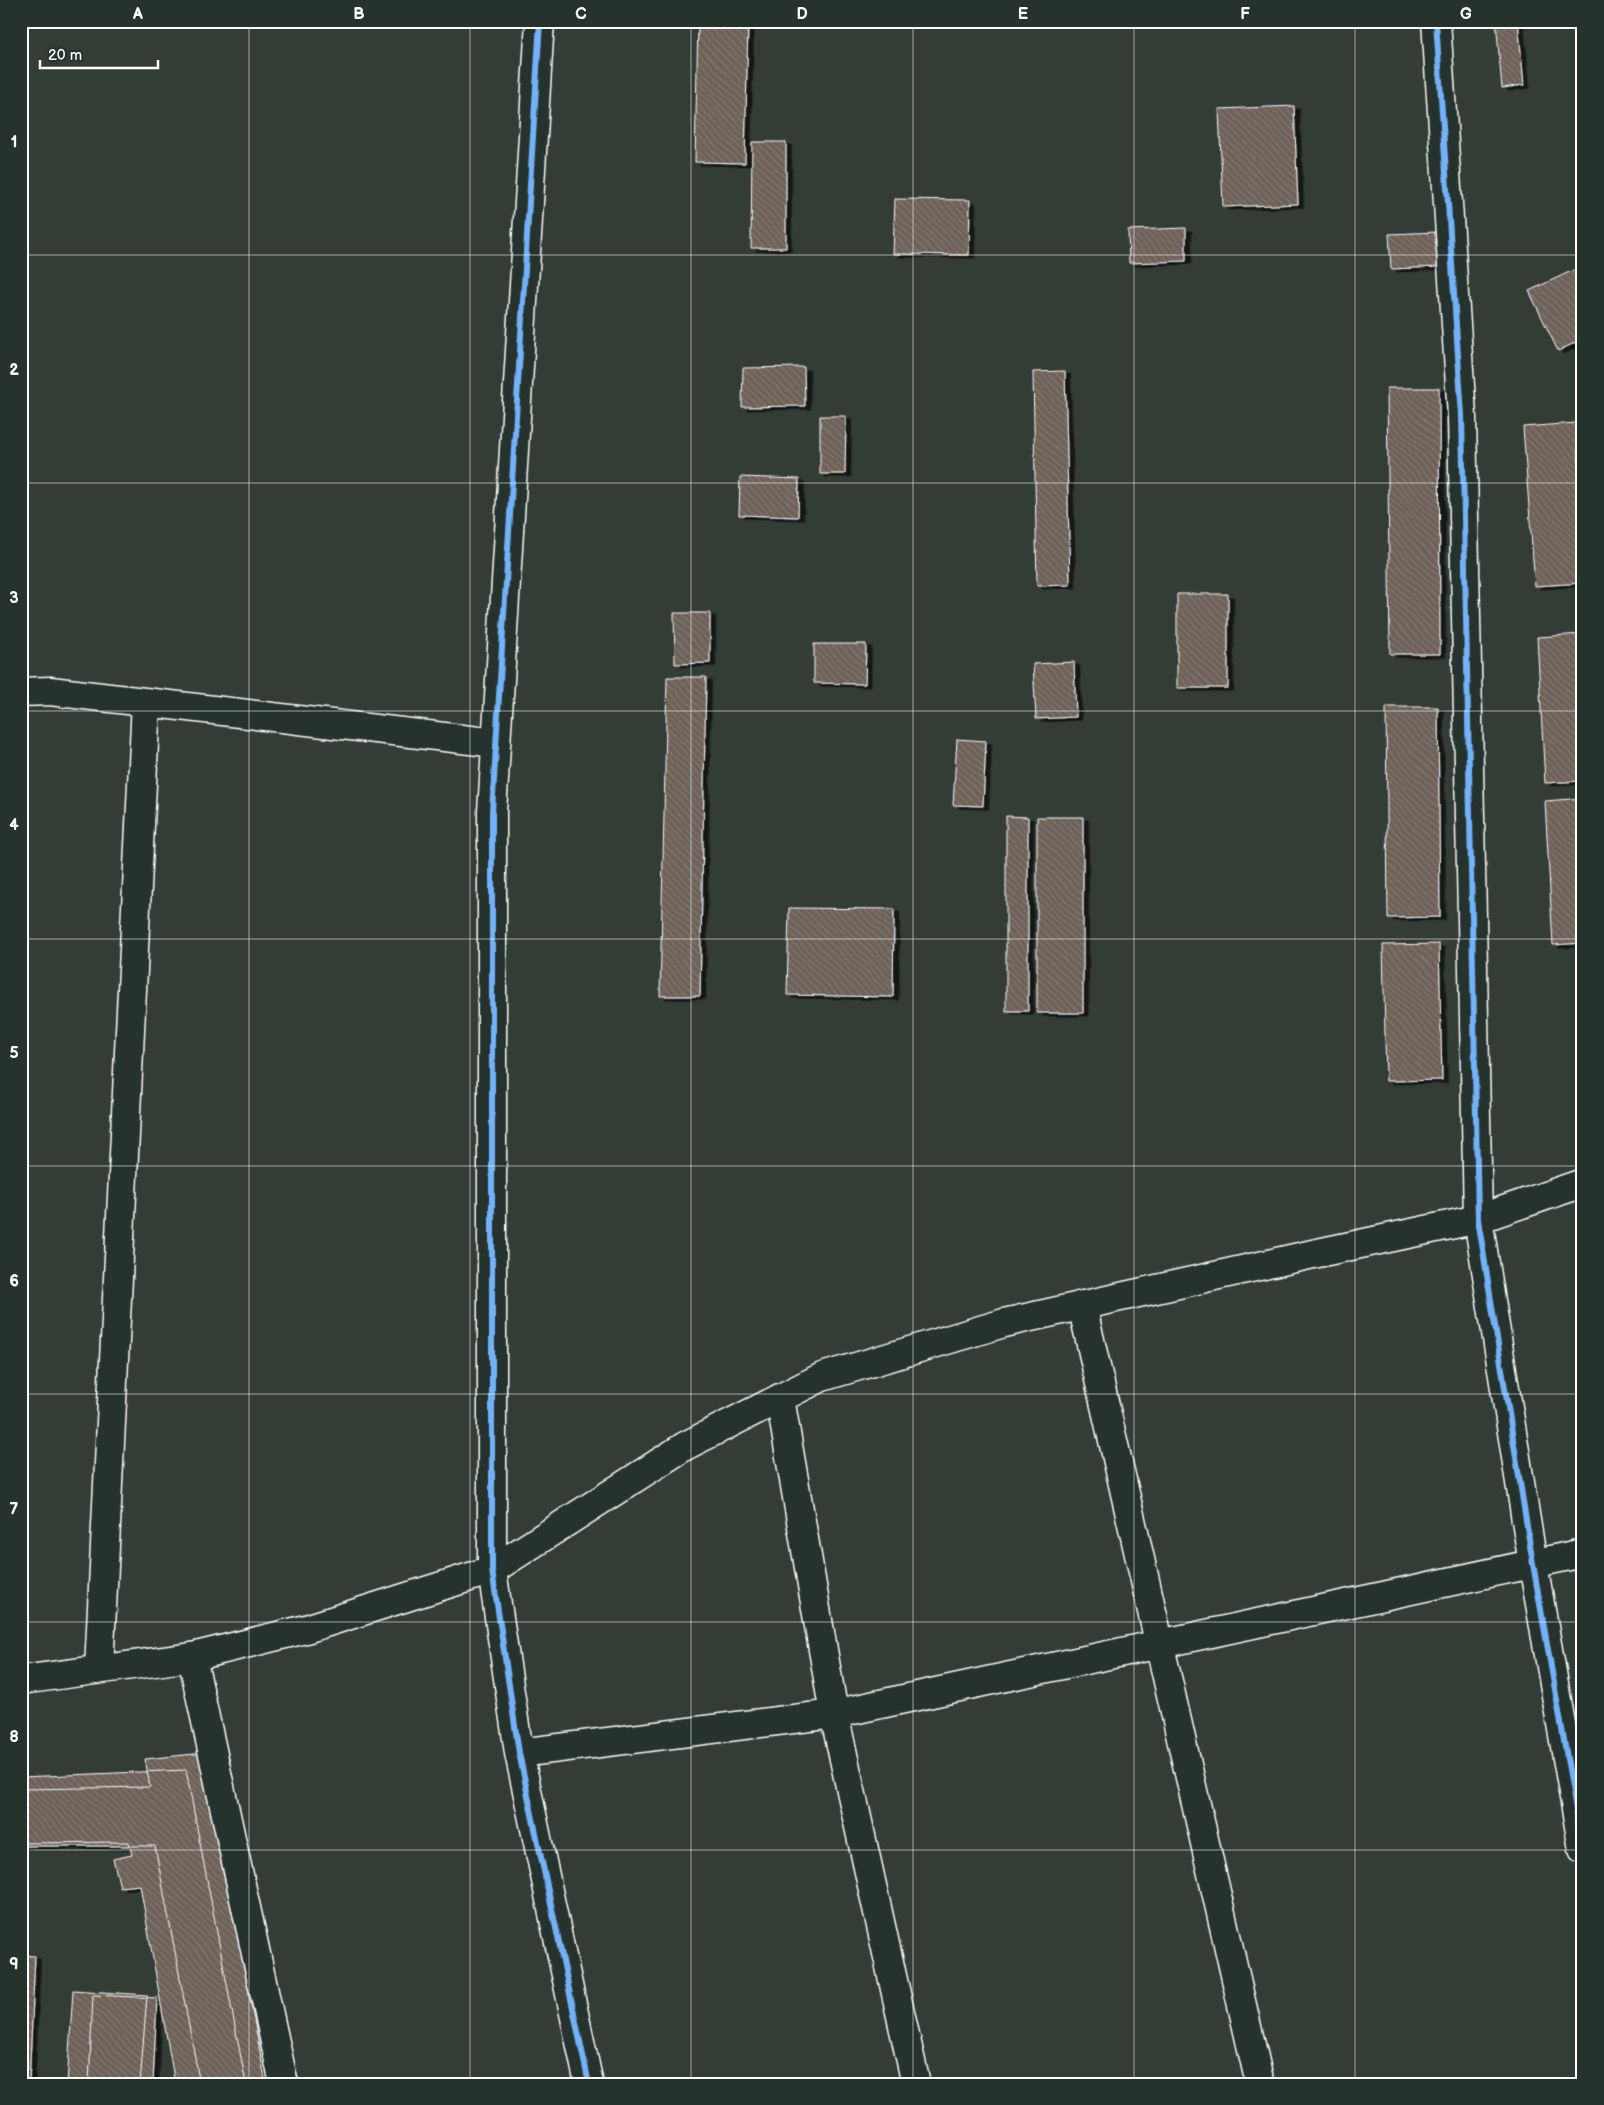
<svg xmlns="http://www.w3.org/2000/svg" width="1604" height="2105" font-family="'Balsamiq Sans',sans-serif">
<style>
.building{fill:url(#building-back-hatch);stroke:#fff;filter:url(#shadow)}
.lines{fill:none;stroke-linecap:round;stroke-linejoin:round}
.street-casing{stroke:#fff;stroke-width:31}
.secondary-casing{stroke:#fff;stroke-width:31}
.street{stroke:#26332d;stroke-width:28}
.secondary{stroke:#26332d;stroke-width:28}
.cycleway-casing{stroke:#26332d;stroke-width:9}
.cycleway{stroke:#73b2f8;stroke-width:6}
.grid{fill:none;stroke:#fff;stroke-width:1;stroke-opacity:0.55}
.neatline{fill:none;stroke:#fff;stroke-width:2}
.grid-label{font-size:16px;text-anchor:middle;font-weight:bold;fill:#fff}
</style>
<defs>
<pattern id="building-back-hatch" width="6" height="6" patternUnits="userSpaceOnUse" patternTransform="scale(1.25)"><rect width="6" height="6" fill="#6d6158"/><path d="M-1 5l2 2M0 0l6 6M5-1l2 2" fill="none" stroke="#837971"/></pattern>
<filter id="shadow"><feDropShadow dx="5.5" dy="3" stdDeviation="0" flood-color="#0009"/></filter>
</defs>
<rect width="100%" height="100%" fill="#343c36"/>
<filter id="ink" filterUnits="userSpaceOnUse"><feTurbulence type="fractalNoise" baseFrequency=".02" numOctaves="2"/><feDisplacementMap in="SourceGraphic" scale="10" xChannelSelector="R" yChannelSelector="G"/><feConvolveMatrix kernelMatrix="1 2 1 2 8 2 1 2 1" color-interpolation-filters="sRGB"/></filter>
<g filter="url(#ink)">
<!-- building -->
<path class="building" d="M698 21H748L745 163 695 162Z
M1496 21H1518L1524 85 1502 88Z
M1294 106 1298 204 1223 207 1219 109Z
M752 142H786V248H751Z
M895 199 970 200 969 255 893 254Z
M1186 228V261L1129 263 1128 230Z
M1437 232 1438 267 1391 269 1389 234Z
M1582 266 1583 339 1558 351 1529 291Z
M804 367 805 406 742 407 743 368Z
M1065 371 1070 585 1037 586 1033 372Z
M1387 388H1439L1440 654H1390Z
M820 416H846L845 474H820Z
M1576 423 1583 516V583L1535 586 1523 427Z
M740 477 799 479 798 517 739 515Z
M1177 594H1228V688H1177Z
M674 613H710V663L675 664Z
M1583 634V781L1545 783 1537 637Z
M814 644H866L865 684 814 683Z
M1074 662 1076 717 1036 719 1033 664Z
M667 677H706L700 996H660Z
M1386 707H1438L1440 917 1388 918Z
M957 739 986 741 983 806 953 805Z
M1583 798V943L1553 945 1545 801Z
M1006 816 1028 817V1011H1006Z
M1037 817H1083V1013H1037Z
M789 908 894 909 893 997 787 995Z
M1439 944 1442 1080 1386 1081 1383 945Z
M204 1753 266 2084H200L155 1846H21V1789L150 1787 145 1759Z
M186 1770 246 2084H175L140 1885 120 1887 113 1859 132 1855 129 1842 21 1843V1777Z
M21 1955 35 1956 29 2084H21Z
M73 1990 147 1995 140 2084H67Z
M93 1995 157 1998 153 2084H89Z"/>
<g class="lines">
<!-- street casing -->
<g class="street-casing">
<path id="street" d="M540 21 492 812V1570L519 1753 589 2084
M21 692 50 691 496 743
M1478 1219 1583 1183
M1082 1305 1260 2084
M780 1398 834 1714 916 2084
M192 1657 284 2084
M99 1669 146 702
M519 1753 834 1714 1583 1553"/>
</g>
<!-- secondary casing -->
<g class="secondary-casing">
<path id="secondary" d="M1436 21 1462 416 1478 1219 1533 1564 1583 1849
M21 1680 192 1657 306 1629 492 1570 685 1446 822 1377 1004 1323 1313 1254 1478 1219"/>
</g>
<!-- street -->
<use href="#street" class="street"/>
<!-- secondary -->
<use href="#secondary" class="secondary"/>
<!-- cycleway casing -->
<g class="cycleway-casing">
<path id="cycleway" d="M540 21 492 812V1570L519 1753 589 2084
M1436 21 1462 416 1478 1219 1533 1564 1583 1849"/>
</g>
<!-- cycleway -->
<use href="#cycleway" class="cycleway"/>
</g>
</g>
<!-- grid -->
<path class="grid" d="M249 21V2084M470 21V2084M691 21V2084M913 21V2084M1134 21V2084M1355 21V2084M21 255H1583M21 483H1583M21 711H1583M21 939H1583M21 1166H1583M21 1394H1583M21 1622H1583M21 1850H1583"/>
<!-- margin -->
<rect width="1604" height="2105" fill="none" stroke="#26332d" stroke-width="55"/>
<!-- scale -->
<path d="M40 60v8h118v-8" fill="none" stroke="#ffffff" stroke-width="2.5"/>
<text x="48" y="60" font-size="15" fill="#ffffff" stroke="#26332d" stroke-width="4" paint-order="stroke">20 m</text>
<rect x="28" y="28" width="1548" height="2050" class="neatline"/>
<g class="grid-label">
<text x="138" y="19">A</text>
<text x="359" y="19">B</text>
<text x="581" y="19">C</text>
<text x="802" y="19">D</text>
<text x="1023" y="19">E</text>
<text x="1245" y="19">F</text>
<text x="1466" y="19">G</text>
<text x="14" y="147">1</text>
<text x="14" y="375">2</text>
<text x="14" y="603">3</text>
<text x="14" y="830">4</text>
<text x="14" y="1058">5</text>
<text x="14" y="1286">6</text>
<text x="14" y="1514">7</text>
<text x="14" y="1742">8</text>
<text x="14" y="1969">9</text>
</g>
</svg>
